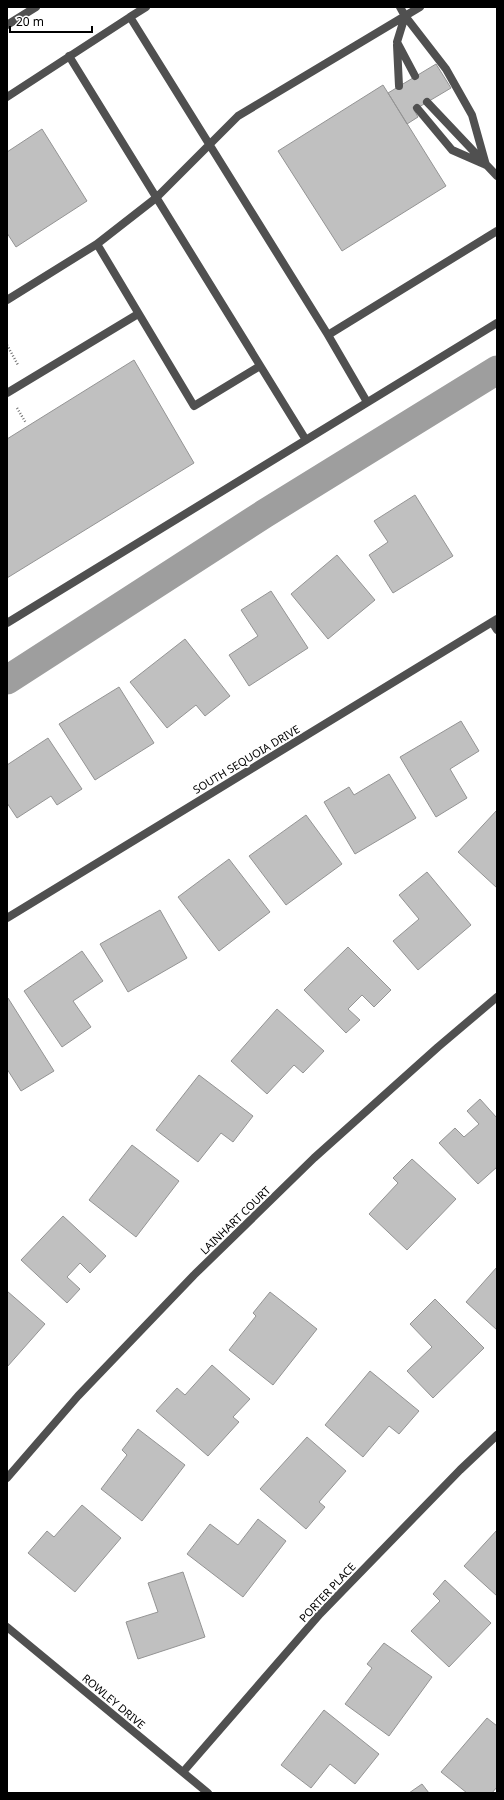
<svg xmlns="http://www.w3.org/2000/svg" width="504" height="1800" font-family="'Noto Sans',sans-serif">
<style>
.lines{fill:none;stroke-linecap:round;stroke-linejoin:round}
.canal{stroke:#9e9e9e;stroke-width:29}
.building{fill:#c0c0c0;stroke:#949494}
.path{stroke:#727272;stroke-width:2.5;stroke-dasharray:1 2;stroke-linecap:butt}
.lane{stroke:#505050;stroke-width:8}
.street{stroke:#505050;stroke-width:8}
.labels{text-anchor:middle;dominant-baseline:central;stroke-width:4;stroke-linejoin:round;paint-order:stroke}
.street-label{font-size:11px;fill:#000;stroke:#fff}
</style>
<rect width="100%" height="100%" fill="#fff"/>
<g class="lines">
<!-- canal -->
<path class="canal" d="M7 680 264 514 497 370"/>
</g>
<!-- building -->
<path class="building" d="M436 64 451 88 414 110 418 117 407 124 388 93Z
M383 85 446 186 342 251 278 151Z
M42 129 87 201 16 247 7 233V152Z
M134 360 194 463 7 578V439Z
M415 495 453 556 393 593 369 555 388 542 374 521Z
M337 555 375 600 328 639 291 594Z
M271 591 308 648 249 686 229 655 258 636 241 610Z
M185 639 230 696 205 716 196 705 167 728 130 682Z
M119 687 154 743 95 780 59 724Z
M461 721 479 751 450 769 467 798 436 817 400 757Z
M48 738 82 789 57 805 51 796 17 818 7 803V765Z
M389 774 416 818 355 854 324 802 349 787 354 795Z
M497 810V888L458 852Z
M306 815 342 864 286 905 249 856Z
M229 859 270 912 219 951 178 897Z
M427 872 471 925 418 970 393 941 419 919 399 895Z
M160 910 187 958 128 992 100 944Z
M348 947 391 990 374 1007 362 995 348 1009 360 1020 346 1033 304 990Z
M82 951 103 981 73 1001 91 1027 62 1047 24 991Z
M8 998 54 1071 21 1091 7 1069V999Z
M277 1009 324 1051 303 1073 294 1065 267 1094 231 1061Z
M199 1075 253 1116 233 1142 221 1133 198 1162 156 1130Z
M480 1099 497 1118V1167L478 1184 439 1143 455 1128 464 1137 479 1124 467 1111Z
M132 1145 179 1181 136 1237 89 1200Z
M412 1159 456 1199 407 1250 369 1214 398 1183 393 1178Z
M63 1216 106 1256 90 1273 80 1263 67 1277 80 1289 67 1303 21 1260Z
M497 1267V1330L466 1302Z
M7 1291 45 1324 7 1367Z
M270 1292 317 1329 273 1385 229 1350 256 1316 253 1313Z
M435 1299 484 1348 433 1398 407 1371 432 1347 410 1324Z
M212 1365 250 1399 233 1417 239 1422 208 1456 156 1411 177 1388 185 1395Z
M370 1371 419 1411 399 1434 389 1426 363 1457 325 1425Z
M138 1429 185 1465 142 1521 101 1489 127 1455 122 1450Z
M307 1437 346 1471 319 1502 325 1507 306 1529 260 1489Z
M82 1505 121 1538 75 1592 28 1553 47 1531 54 1537Z
M258 1519 286 1541 243 1597 187 1554 210 1524 238 1545Z
M497 1530V1596L464 1566Z
M183 1572 205 1637 138 1659 126 1622 158 1612 148 1583Z
M445 1580 491 1623 449 1667 411 1631 440 1601 433 1594Z
M384 1643 432 1677 389 1736 345 1704 372 1668 367 1664Z
M324 1710 379 1754 355 1784 330 1764 311 1788 281 1765Z
M487 1718 497 1726V1787L492 1793H467L441 1772Z
M422 1784 429 1793H409Z"/>
<g class="lines">
<!-- path -->
<path class="path" d="M7 345 18 365
M17 408 26 423"/>
<!-- lane -->
<path class="lane" d="M146 7 130 17 328 335 497 231
M400 7 405 16 397 42 415 76
M405 16 446 69 472 115 486 165
M397 45 399 86
M69 56 306 440
M7 97 130 17
M427 102 497 176
M417 108 452 150 484 164
M97 244 194 406 260 366
M7 300 97 244 156 198 238 116 420 7
M328 335 367 402
M7 393 138 314
M7 623 497 323"/>
<!-- street -->
<path class="street" d="M7 25 36 7
M492 622 497 630
M7 918 497 619
M7 1478 78 1396 194 1275 314 1158 438 1047 497 997
M7 1627 208 1793
M183 1772 320 1614 460 1470 497 1435"/>
</g>
<g class="labels">
<!-- street labels -->
<g class="street-label">
<text transform="translate(246 759) rotate(-31)">SOUTH SEQUOIA DRIVE</text>
<text transform="translate(235 1220) rotate(-44)">LAINHART COURT</text>
<text transform="translate(327 1592) rotate(-47)">PORTER PLACE</text>
<text transform="translate(114 1701) rotate(40)">ROWLEY DRIVE</text>
</g>
</g>
<!-- border -->
<rect width="504" height="1800" fill="none" stroke="#000000" stroke-width="16"/>
<!-- scale -->
<path d="M10 26v6h82v-6" fill="none" stroke="#000000" stroke-width="2"/>
<text x="16" y="26" font-size="12" fill="#000000" stroke="#ffffff" stroke-width="3" paint-order="stroke">20 m</text>
</svg>
